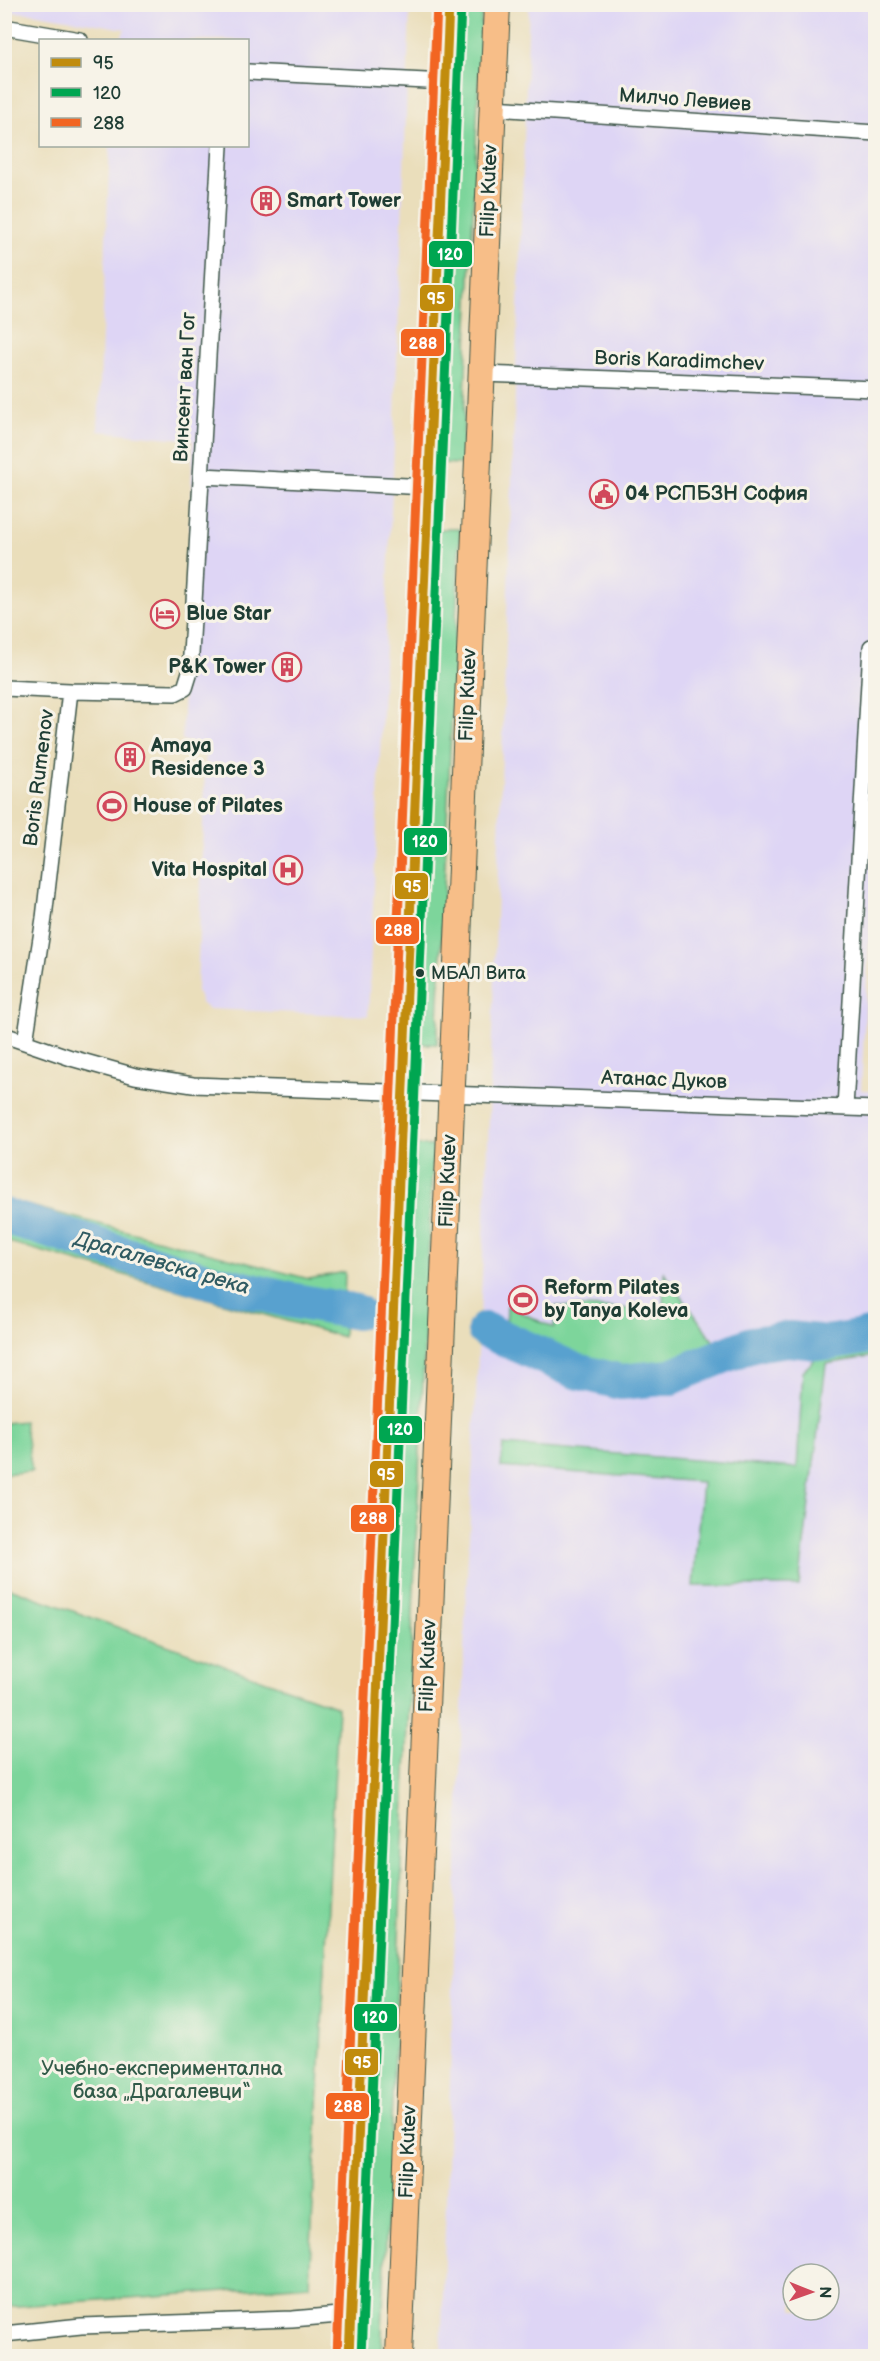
<svg xmlns="http://www.w3.org/2000/svg" width="880" height="2361" font-family="'Balsamiq Sans',sans-serif">
<style>
.built{fill:#ded5f5;fill-rule:evenodd}
.green{fill:#7dd59b;stroke:#4e8968;stroke-width:1.5}
.lines{fill:none;stroke-linecap:round;stroke-linejoin:round}
.river{stroke:#58a1cf;stroke-width:36}
.minor-casing{stroke:#3d5548;stroke-width:18}
.primary-casing{stroke:#3d5548;stroke-width:28}
.minor{stroke:#fff;stroke-width:15}
.primary{stroke:#f7be88;stroke-width:26}
.bus-1-casing{stroke:#f7f3e8;stroke-width:14}
.bus-2-casing{stroke:#f7f3e8;stroke-width:14}
.bus-3-casing{stroke:#f7f3e8;stroke-width:14}
.bus-1{stroke:#c18c0d;stroke-width:9}
.bus-2{stroke:#00a651;stroke-width:9}
.bus-3{stroke:#f26522;stroke-width:9}
.bus-dot{fill:#1f3d34;stroke:#f7f3e8;stroke-width:2}
.labels{text-anchor:middle;dominant-baseline:central;stroke-width:6;stroke-linejoin:round;paint-order:stroke}
.bus-label{font-size:18px;fill:#1f3d34;stroke:#f7f3e8;text-anchor:start}
.street-label{font-size:20px;fill:#1f3d34;stroke:#f7f3e8}
.poi-label{font-size:20px;font-weight:bold;fill:#1f3d34;stroke:#f7f3e8;text-anchor:start}
.park-label{font-size:20px;fill:#325b49;stroke:#f7f3e8}
.water-label{font-size:21px;font-style:italic;fill:#305b62;stroke:#f7f3e8}
.line-badge{stroke:#f7f3e8;stroke-width:2}
.badge-label{font-size:16px;text-anchor:middle;font-weight:bold;fill:#fff}
</style>
<rect width="100%" height="100%" fill="#f7f3e8"/>
<filter id="ink" filterUnits="userSpaceOnUse"><feTurbulence type="fractalNoise" baseFrequency=".0167" numOctaves="2"/><feDisplacementMap in="SourceGraphic" scale="12" xChannelSelector="R" yChannelSelector="G"/><feConvolveMatrix kernelMatrix="1 2 1 2 8 2 1 2 1" color-interpolation-filters="sRGB"/></filter>
<filter id="wash" filterUnits="userSpaceOnUse"><feTurbulence type="fractalNoise" baseFrequency=".008" numOctaves="4" result="noise"/><feDisplacementMap in="SourceGraphic" scale="24" xChannelSelector="R" yChannelSelector="G"/><feGaussianBlur stdDeviation="1.35" result="paint"/><feColorMatrix in="noise" values="0 0 0 0 0 0 0 0 0 0 0 0 0 0 0 0 0 1.4 0 .05"/><feComposite in="paint" operator="in"/></filter>
<g filter="url(#wash)">
<rect width="100%" height="100%" fill="#eadebb"/>
<!-- built -->
<path class="built" d="M5 4 410 5 393 470 368 1016 208 1009 201 1003 197 991 206 744 182 741 193 440 98 431 110 146H248V40H120L125 29 32 13 5 12Z
M529 5H875L876 813 861 1090 876 1091 875 2356H441L465 1619 487 1172ZM793 2274H829V2310H793Z"/>
<!-- green -->
<path class="green" d="M460 5H482L462 464 440 463Z
M438 529H460L437 1044H415Z
M410 1145 433 1146 381 2356H357Z
M4 1199 309 1279 345 1272 343 1337 5 1241Z
M664 1272 719 1349C689 1366 653 1379 617 1376 578 1372 541 1347 506 1330L507 1306 554 1328 555 1306 663 1310Z
M875 1341V1356L826 1364 799 1586H693L702 1482 501 1467 503 1445 797 1468 803 1371 825 1350Z
M24 1421 32 1471 5 1474V1423Z
M4 1586 338 1707 309 2285 5 2307Z"/>
<g class="lines">
<!-- river -->
<path class="river" d="M4 1216 202 1279 289 1300 357 1312
M485 1330 576 1371 621 1382 671 1377 752 1344 789 1339 827 1343 876 1335"/>
</g>
</g>
<g filter="url(#ink)">
<g class="lines">
<!-- minor casing -->
<g class="minor-casing">
<path id="minor" d="M4 27 80 40
M248 72 446 82
M492 108 876 133
M481 374 876 389
M202 476 428 487
M4 688 70 691 175 693 185 688 190 672 220 146
M4 1035 71 1058 135 1076 193 1085 876 1109
M25 1042 44 918 70 691
M845 1108 871 647
M4 2334 81 2326 292 2319 351 2314"/>
</g>
<!-- primary casing -->
<g class="primary-casing">
<path id="primary" d="M349 2356 449 4
M399 2356 497 4"/>
</g>
<!-- minor -->
<use href="#minor" class="minor"/>
<!-- primary -->
<use href="#primary" class="primary"/>
<!-- bus-1 casing -->
<g class="bus-1-casing">
<path id="bus-1" d="M349 2356 449 4"/>
</g>
<!-- bus-2 casing -->
<g class="bus-2-casing">
<path id="bus-2" d="M361 2356 461 5"/>
</g>
<!-- bus-3 casing -->
<g class="bus-3-casing">
<path id="bus-3" d="M337 2355 437 4"/>
</g>
<!-- bus-1 -->
<use href="#bus-1" class="bus-1"/>
<!-- bus-2 -->
<use href="#bus-2" class="bus-2"/>
<!-- bus-3 -->
<use href="#bus-3" class="bus-3"/>
</g>
</g>
<!-- icons -->
<defs>
<g id="building-ring" transform="scale(1.5)"><circle r="9.5" fill="#f7f3e8" stroke="#d1495b" stroke-width="1.5"/><path d="M-4-6H4V6H1V3H-1V6H-4ZM-2.5-4.3h1.7v1.8h-1.7ZM.8-4.3h1.7v1.8H.8ZM-2.5-1h1.7V.8h-1.7ZM.8-1h1.7V.8H.8Z" fill="#d1495b"/></g>
<g id="civic-ring" transform="scale(1.5)"><circle r="9.5" fill="#f7f3e8" stroke="#d1495b" stroke-width="1.5"/><path d="M-.6-6.5H3V-4.5H.6V-3L4-1V1h2V6H-6V1h2V-1L-.6-3ZM-1.2 2.5V6h2.4V2.5Z" fill="#d1495b"/></g>
<g id="hotel-ring" transform="scale(1.5)"><circle r="9.5" fill="#f7f3e8" stroke="#d1495b" stroke-width="1.5"/><path d="M-6-4.5h1.5V1H6V5H4.5V3h-9V5H-6ZM-4 0a1.8 1.8 0 1 1 3.6 0ZM.5 0V-2.5h3Q6-2.5 6 0Z" fill="#d1495b"/></g>
<g id="stadium-ring" transform="scale(1.5)"><circle r="9.5" fill="#f7f3e8" stroke="#d1495b" stroke-width="1.5"/><path d="M0-5a6.5 5 0 1 0 0 10a6.5 5 0 1 0 0-10ZM-3.5-1.8h7v3.6h-7Z" fill="#d1495b"/></g>
<g id="hospital-ring" transform="scale(1.5)"><circle r="9.5" fill="#f7f3e8" stroke="#d1495b" stroke-width="1.5"/><path d="M-5-5h3v3.5h4V-5h3V5h-3V1.5h-4V5h-3Z" fill="#d1495b"/></g>
</defs>
<g fill-rule="evenodd">
<use href="#building-ring" x="266" y="201"/>
<use href="#civic-ring" x="604" y="494"/>
<use href="#hotel-ring" x="165" y="614"/>
<use href="#building-ring" x="287" y="667"/>
<use href="#building-ring" x="130" y="757"/>
<use href="#stadium-ring" x="112" y="806"/>
<use href="#hospital-ring" x="288" y="870"/>
<use href="#stadium-ring" x="523" y="1300"/>
</g>
<!-- markers -->
<circle class="bus-dot" cx="420" cy="973" r="5"/>
<g class="labels">
<!-- bus labels -->
<g class="bus-label">
<text x="431" y="973">МБАЛ Вита</text>
</g>
<!-- street labels -->
<g class="street-label">
<text transform="translate(685 100) rotate(4)">Милчо Левиев</text>
<text transform="translate(489 191) rotate(-88)">Filip Kutev</text>
<text transform="translate(679 361) rotate(2)">Boris Karadimchev</text>
<text transform="translate(185 387) rotate(-87)">Винсент ван Гог</text>
<text transform="translate(468 695) rotate(-88)">Filip Kutev</text>
<text transform="translate(39 778) rotate(-83)">Boris Rumenov</text>
<text transform="translate(664 1080) rotate(2)">Атанас Дуков</text>
<text transform="translate(448 1181) rotate(-88)">Filip Kutev</text>
<text transform="translate(428 1666) rotate(-88)">Filip Kutev</text>
<text transform="translate(408 2152) rotate(-88)">Filip Kutev</text>
</g>
<!-- poi labels -->
<g class="poi-label">
<text x="287" y="201">Smart Tower</text>
<text x="625" y="494">04 РСПБЗН София</text>
<text x="186" y="614">Blue Star</text>
<text x="266" y="667" text-anchor="end">P&amp;K Tower</text>
<text x="151" y="746">Amaya<tspan x="151" dy="23">Residence 3</tspan></text>
<text x="133" y="806">House of Pilates</text>
<text x="267" y="870" text-anchor="end">Vita Hospital</text>
<text x="544" y="1288">Reform Pilates<tspan x="544" dy="23">by Tanya Koleva</tspan></text>
</g>
<!-- park labels -->
<g class="park-label">
<text x="162" y="2069">Учебно-експериментална<tspan x="162" dy="23">база „Драгалевци“</tspan></text>
</g>
<!-- water labels -->
<g class="water-label">
<text transform="translate(162 1263) rotate(16)">Драгалевска река</text>
</g>
</g>
<g class="line-badge">
<rect x="428" y="240" width="45" height="28" rx="6" fill="#00a651"/>
<rect x="419" y="284" width="35" height="28" rx="6" fill="#c18c0d"/>
<rect x="400" y="328" width="45" height="29" rx="6" fill="#f26522"/>
<rect x="403" y="827" width="45" height="29" rx="6" fill="#00a651"/>
<rect x="394" y="872" width="35" height="28" rx="6" fill="#c18c0d"/>
<rect x="375" y="916" width="45" height="29" rx="6" fill="#f26522"/>
<rect x="378" y="1415" width="45" height="29" rx="6" fill="#00a651"/>
<rect x="369" y="1460" width="35" height="28" rx="6" fill="#c18c0d"/>
<rect x="350" y="1504" width="45" height="29" rx="6" fill="#f26522"/>
<rect x="353" y="2003" width="45" height="29" rx="6" fill="#00a651"/>
<rect x="344" y="2048" width="35" height="28" rx="6" fill="#c18c0d"/>
<rect x="325" y="2092" width="45" height="28" rx="6" fill="#f26522"/>
</g>
<g class="badge-label">
<text x="450" y="260">120</text>
<text x="436" y="304">95</text>
<text x="423" y="349">288</text>
<text x="425" y="847">120</text>
<text x="412" y="892">95</text>
<text x="398" y="936">288</text>
<text x="400" y="1435">120</text>
<text x="386" y="1480">95</text>
<text x="373" y="1524">288</text>
<text x="375" y="2023">120</text>
<text x="362" y="2068">95</text>
<text x="348" y="2112">288</text>
</g>
<!-- margin -->
<rect width="880" height="2361" fill="none" stroke="#f7f3e8" stroke-width="24"/>
<!-- legend -->
<rect x="39" y="39" width="210" height="108" fill="#f7f3e8" stroke="#a1aaa0" stroke-width="1.5"/>
<rect x="51" y="58" width="30" height="9" fill="#c18c0d" stroke="#a1aaa0" stroke-width="1.5"/>
<text x="93" y="69" font-size="18" fill="#1f3d34">95</text>
<rect x="51" y="88" width="30" height="9" fill="#00a651" stroke="#a1aaa0" stroke-width="1.5"/>
<text x="93" y="99" font-size="18" fill="#1f3d34">120</text>
<rect x="51" y="118" width="30" height="9" fill="#f26522" stroke="#a1aaa0" stroke-width="1.5"/>
<text x="93" y="129" font-size="18" fill="#1f3d34">288</text>
<!-- north arrow -->
<g transform="translate(811 2292) rotate(91)"><circle r="28" fill="#f7f3e8" stroke="#a1aaa0" stroke-width="1.5"/>
<path d="M0-4.5L10 22L0 15L-10 22Z" fill="#d1495b"/>
<text y="-9" font-size="16" font-weight="bold" text-anchor="middle" fill="#1f3d34">N</text>
</g>
</svg>
